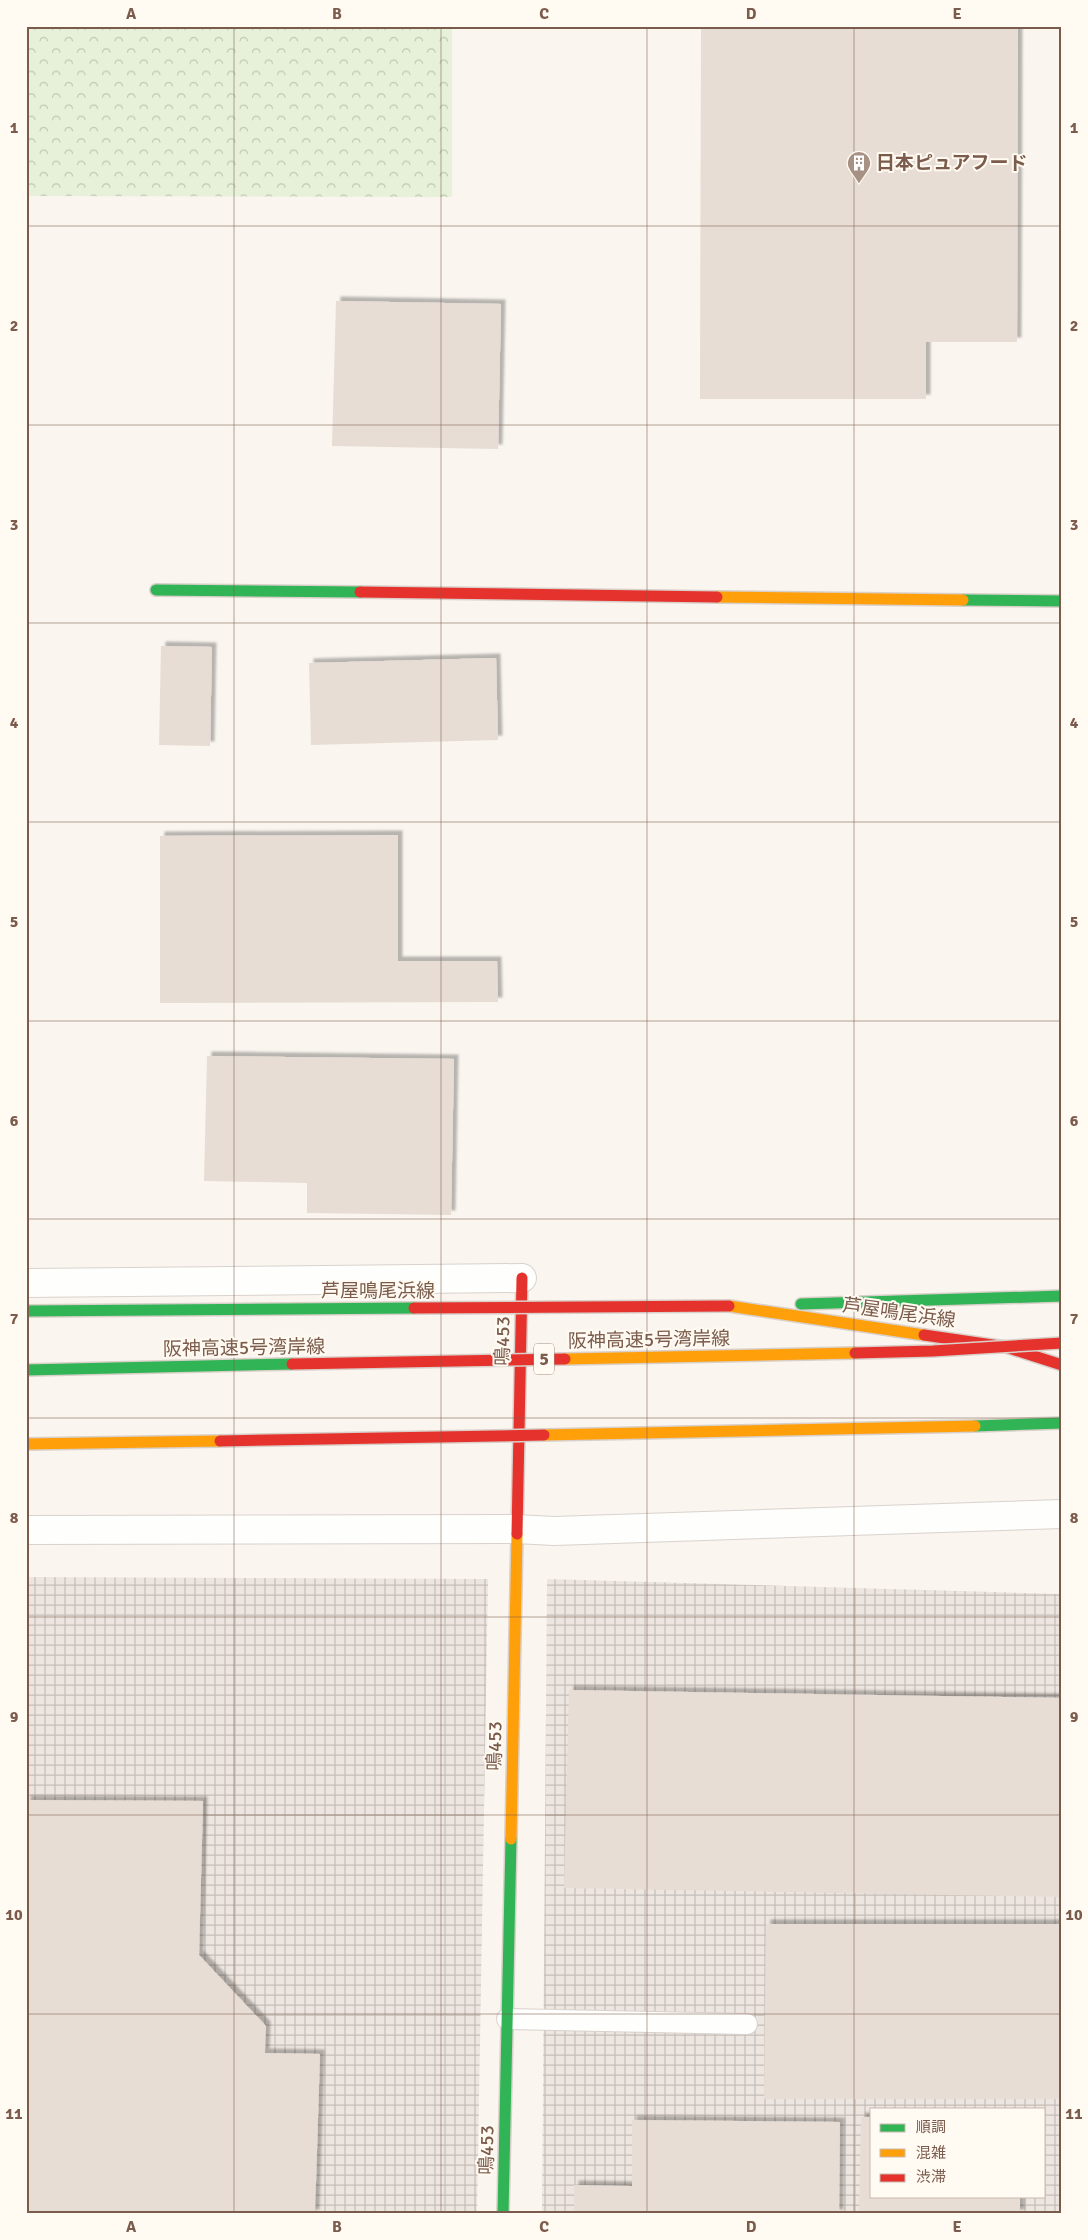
<svg xmlns="http://www.w3.org/2000/svg" width="1088" height="2240" font-family="Signika,'Noto Sans JP',sans-serif">
<style>
.industrial{fill:url(#industrial-grid);fill-rule:evenodd}
.park{fill:url(#park-crowns)}
.building{fill:#e7ddd5;filter:url(#shadow)}
.lines{fill:none;stroke-linecap:round;stroke-linejoin:round}
.lane-casing{stroke:#d9d2cd;stroke-width:22}
.street-casing{stroke:#d9d2cd;stroke-width:30}
.fast-casing{stroke:#dad0ca;stroke-width:14}
.slow-casing{stroke:#dad0ca;stroke-width:14}
.jam-casing{stroke:#dad0ca;stroke-width:14}
.lane{stroke:#fefefd;stroke-width:20}
.street{stroke:#fefefd;stroke-width:28}
.fast{stroke:#30b455;stroke-width:11}
.slow{stroke:#ff9f0a;stroke-width:11}
.jam{stroke:#e5322d;stroke-width:11}
.fast-bridge-casing{stroke:#dad0ca;stroke-width:14;stroke-linecap:butt}
.slow-bridge-casing{stroke:#dad0ca;stroke-width:14;stroke-linecap:butt}
.jam-bridge-casing{stroke:#dad0ca;stroke-width:14;stroke-linecap:butt}
.fast-bridge{stroke:#30b455;stroke-width:11}
.slow-bridge{stroke:#ff9f0a;stroke-width:11}
.jam-bridge{stroke:#e5322d;stroke-width:11}
.grid{fill:none;stroke:#7b5b4b;stroke-width:1;stroke-opacity:0.55}
.labels{text-anchor:middle;dominant-baseline:central;stroke-width:4;stroke-linejoin:round;paint-order:stroke}
.shield{fill:#fffaf2;stroke:#a38b7d;stroke-width:1}
.shield-label{font-size:18px;font-weight:bold;fill:#7b5b4b}
.poi-label{font-size:19px;font-weight:bold;fill:#7b5b4b;stroke:#fffaf2;text-anchor:start}
.street-label{font-size:19px;fill:#7b5b4b;stroke:#fffaf2}
.neatline{fill:none;stroke:#7b5b4b;stroke-width:2}
.grid-label{font-size:16px;text-anchor:middle;font-weight:bold;fill:#7b5b4b}
</style>
<defs>
<pattern id="industrial-grid" width="8" height="8" patternUnits="userSpaceOnUse" patternTransform="scale(1.25)"><rect width="8" height="8" fill="#ede5df"/><path d="M0 4h8M4 0v8" fill="none" stroke="#c5bdb7"/></pattern>
<pattern id="park-crowns" width="20" height="18" patternUnits="userSpaceOnUse" patternTransform="scale(1.25)"><rect width="20" height="18" fill="#e7f1d9"/><path d="M2 6a3 3 0 1 1 6 0M12 15a3 3 0 1 1 6 0" fill="none" stroke="#c0c6b2"/></pattern>
<filter id="shadow"><feDropShadow dx="4.5" dy="-4.5" stdDeviation="1" flood-color="#0004"/></filter>
</defs>
<rect width="100%" height="100%" fill="#faf5ef"/>
<!-- industrial -->
<path class="industrial" d="M26 1577 488 1579 477 2214H26Z
M547 1579 1062 1594V2214H542ZM872 2109H1044V2196H872Z"/>
<!-- park -->
<path class="park" d="M26 26H452V197L26 196Z"/>
<!-- building -->
<path class="building" d="M701 26H1018L1017 342H926V399H700Z
M336 301 501 304 498 449 332 446Z
M161 646 212 647 210 746 159 745Z
M496 658 498 740 311 745 309 663Z
M398 835V961H497L498 1002 160 1003V836Z
M207 1056 454 1059 451 1215 307 1213V1183L204 1181Z
M569 1690 1062 1698V1897L564 1888Z
M26 1800 203 1801 199 1955 266 2026 265 2053 320 2054 315 2214H26Z
M766 1924H1062V2099H764Z
M861 2117H872V2196H1020V2214H859Z
M632 2120 840 2122 839 2214H574V2185L632 2186Z"/>
<g class="lines">
<!-- lane casing -->
<g class="lane-casing">
<path id="lane" d="M507 2019 747 2024"/>
</g>
<!-- street casing -->
<g class="street-casing">
<path id="street" d="M26 1283 522 1278
M26 1530 516 1529 554 1531 1062 1514"/>
</g>
<!-- fast casing -->
<g class="fast-casing">
<path id="fast" d="M156 590 360 592
M963 600 1062 601
M801 1304 1062 1296
M503 2214 511 1839"/>
</g>
<!-- slow casing -->
<g class="slow-casing">
<path id="slow" d="M717 597 963 600
M729 1306 924 1335
M511 1839 517 1534"/>
</g>
<!-- jam casing -->
<g class="jam-casing">
<path id="jam" d="M360 592 717 597
M924 1335 1006 1347 1062 1365
M517 1534 522 1278"/>
</g>
<!-- lane -->
<use href="#lane" class="lane"/>
<!-- street -->
<use href="#street" class="street"/>
<!-- fast -->
<use href="#fast" class="fast"/>
<!-- slow -->
<use href="#slow" class="slow"/>
<!-- jam -->
<use href="#jam" class="jam"/>
<!-- fast-bridge casing -->
<g class="fast-bridge-casing">
<path id="fast-bridge" d="M26 1311 414 1308
M26 1370 292 1364
M975 1426 1062 1423"/>
</g>
<!-- slow-bridge casing -->
<g class="slow-bridge-casing">
<path id="slow-bridge" d="M565 1359 855 1353
M544 1435 975 1426
M26 1444 220 1441"/>
</g>
<!-- jam-bridge casing -->
<g class="jam-bridge-casing">
<path id="jam-bridge" d="M414 1308 729 1306
M855 1353 933 1351 1062 1343
M292 1364 565 1359
M220 1441 544 1435"/>
</g>
<!-- fast-bridge -->
<use href="#fast-bridge" class="fast-bridge"/>
<!-- slow-bridge -->
<use href="#slow-bridge" class="slow-bridge"/>
<!-- jam-bridge -->
<use href="#jam-bridge" class="jam-bridge"/>
</g>
<!-- grid -->
<path class="grid" d="M234 26V2214M441 26V2214M647 26V2214M854 26V2214M26 226H1062M26 425H1062M26 623H1062M26 822H1062M26 1021H1062M26 1219H1062M26 1418H1062M26 1617H1062M26 1815H1062M26 2014H1062"/>
<!-- icons -->
<defs>
<g id="building-pin" transform="scale(1.25)"><path d="M0 17L-7.5 6A9.5 9.5 0 1 1 7.5 6Z" fill="#a79184" stroke="#fffaf2"/><path d="M-4-6H4V6H1V3H-1V6H-4ZM-2.5-4.3h1.7v1.8h-1.7ZM.8-4.3h1.7v1.8H.8ZM-2.5-1h1.7V.8h-1.7ZM.8-1h1.7V.8H.8Z" fill="#fff"/></g>
</defs>
<g fill-rule="evenodd">
<use href="#building-pin" x="859" y="163"/>
</g>
<g class="labels">
<!-- shield labels -->
<rect class="shield" x="534" y="1343.5" width="20" height="31" rx="4"/>
<g class="shield-label">
<text x="544" y="1359">5</text>
</g>
<!-- poi labels -->
<g class="poi-label">
<text x="876" y="163">日本ピュアフード</text>
</g>
<!-- street labels -->
<g class="street-label">
<text x="378" y="1291">芦屋鳴尾浜線</text>
<text transform="translate(899 1313) rotate(8)">芦屋鳴尾浜線</text>
<text transform="translate(649 1340) rotate(-1)">阪神高速5号湾岸線</text>
<text transform="translate(503 1341) rotate(-89)">鳴453</text>
<text transform="translate(244 1348) rotate(-1)">阪神高速5号湾岸線</text>
<text transform="translate(495 1746) rotate(-89)">鳴453</text>
<text transform="translate(487 2150) rotate(-89)">鳴453</text>
</g>
</g>
<!-- border -->
<rect width="1088" height="2240" fill="none" stroke="#fffaf2" stroke-width="55"/>
<!-- legend -->
<rect x="870" y="2108" width="175" height="90" fill="#fffaf2" stroke="#cabaaf"/>
<rect x="880" y="2124" width="25" height="8" fill="#30b455" stroke="#cabaaf"/>
<text x="916" y="2132" font-size="15" fill="#7b5b4b">順調</text>
<rect x="880" y="2149" width="25" height="8" fill="#ff9f0a" stroke="#cabaaf"/>
<text x="916" y="2158" font-size="15" fill="#7b5b4b">混雑</text>
<rect x="880" y="2174" width="25" height="8" fill="#e5322d" stroke="#cabaaf"/>
<text x="916" y="2182" font-size="15" fill="#7b5b4b">渋滞</text>
<rect x="28" y="28" width="1032" height="2184" class="neatline"/>
<g class="grid-label">
<text x="131" y="19">A</text>
<text x="337" y="19">B</text>
<text x="544" y="19">C</text>
<text x="751" y="19">D</text>
<text x="957" y="19">E</text>
<text x="14" y="133">1</text>
<text x="1074" y="133">1</text>
<text x="14" y="331">2</text>
<text x="1074" y="331">2</text>
<text x="14" y="530">3</text>
<text x="1074" y="530">3</text>
<text x="14" y="728">4</text>
<text x="1074" y="728">4</text>
<text x="14" y="927">5</text>
<text x="1074" y="927">5</text>
<text x="14" y="1126">6</text>
<text x="1074" y="1126">6</text>
<text x="14" y="1324">7</text>
<text x="1074" y="1324">7</text>
<text x="14" y="1523">8</text>
<text x="1074" y="1523">8</text>
<text x="14" y="1722">9</text>
<text x="1074" y="1722">9</text>
<text x="14" y="1920">10</text>
<text x="1074" y="1920">10</text>
<text x="14" y="2119">11</text>
<text x="1074" y="2119">11</text>
<text x="131" y="2232">A</text>
<text x="337" y="2232">B</text>
<text x="544" y="2232">C</text>
<text x="751" y="2232">D</text>
<text x="957" y="2232">E</text>
</g>
</svg>
